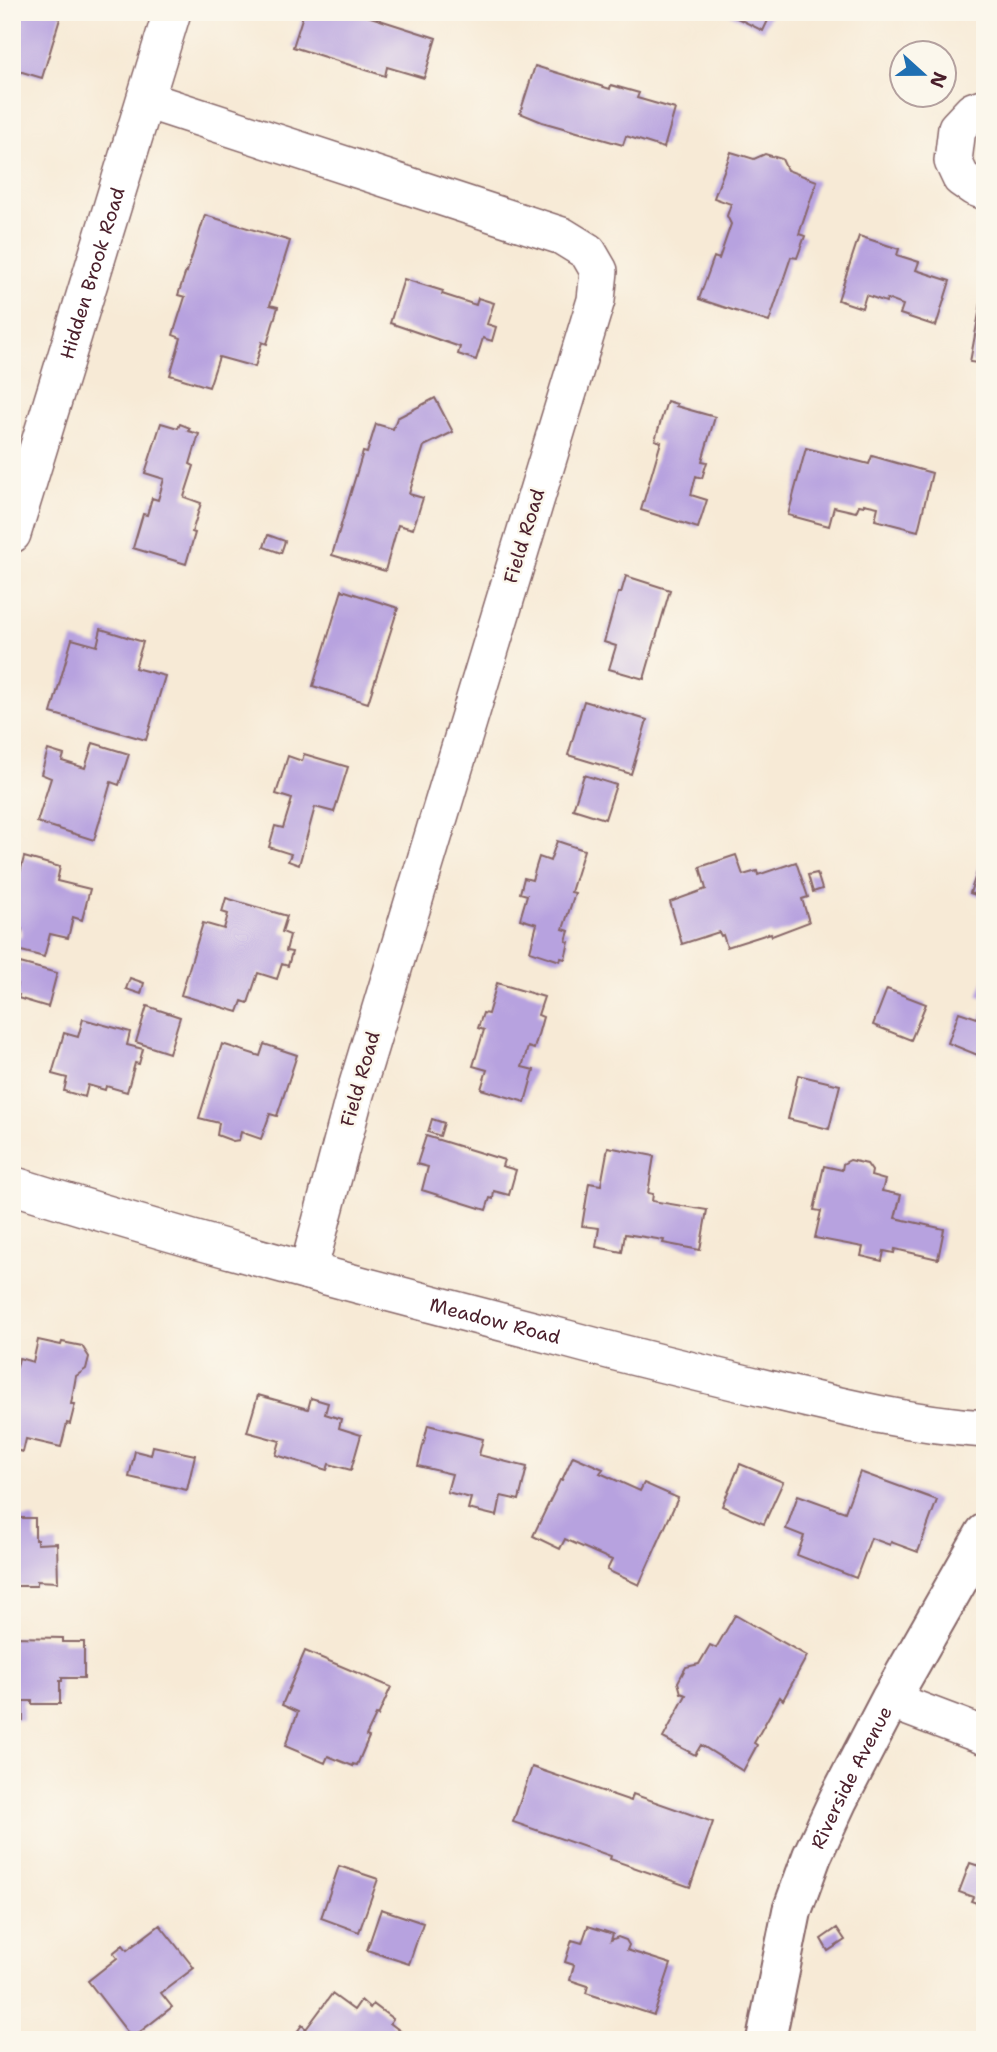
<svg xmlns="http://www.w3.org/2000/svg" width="997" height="2052" font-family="'Shantell Sans',sans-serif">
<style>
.building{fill:#b7a2df}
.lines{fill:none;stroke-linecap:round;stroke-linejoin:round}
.minor-casing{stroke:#876667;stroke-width:40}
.tertiary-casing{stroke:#876667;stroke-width:42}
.minor{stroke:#fff;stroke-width:37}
.tertiary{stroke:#fff;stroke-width:38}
.labels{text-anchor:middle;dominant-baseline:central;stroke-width:5;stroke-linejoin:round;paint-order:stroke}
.street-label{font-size:19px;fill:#4a1f2b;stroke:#fbf7ec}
</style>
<rect width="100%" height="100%" fill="#fbf7ec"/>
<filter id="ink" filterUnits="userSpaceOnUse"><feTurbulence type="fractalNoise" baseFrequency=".0143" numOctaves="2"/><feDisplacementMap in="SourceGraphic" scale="14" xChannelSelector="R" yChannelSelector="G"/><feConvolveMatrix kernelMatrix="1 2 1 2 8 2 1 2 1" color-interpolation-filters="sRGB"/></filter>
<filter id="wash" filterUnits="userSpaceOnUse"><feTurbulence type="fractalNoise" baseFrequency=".00686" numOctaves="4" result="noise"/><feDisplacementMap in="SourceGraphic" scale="28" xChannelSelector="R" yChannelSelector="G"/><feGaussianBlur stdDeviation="1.57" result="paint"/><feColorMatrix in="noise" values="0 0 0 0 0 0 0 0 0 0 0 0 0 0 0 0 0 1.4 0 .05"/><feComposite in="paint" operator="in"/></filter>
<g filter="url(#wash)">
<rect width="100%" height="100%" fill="#f7ead6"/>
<g id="blocks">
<!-- building -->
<path class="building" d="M12 12H62L42 78 19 71 13 91Z
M304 12H355L436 38 424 78 387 67 385 76 293 47Z
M725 12H772L763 31Z
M535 66 610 89 611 85 639 93 637 98 675 109 664 148 626 136 623 145 542 122 520 113Z
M731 152 754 159 765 154 782 159 787 170 817 181 799 234 805 236 797 258 791 257 769 322 699 299 714 257 719 259 731 224 727 216 731 204 714 198Z
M205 215 290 241 270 305 278 307 267 344 262 342 255 367 219 357 209 387 170 375 181 338 173 335 185 297 178 295 186 271 187 272Z
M859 236 899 249 897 255 919 262 916 270 950 281 936 326 900 314 903 305 887 299 886 302 866 295 862 308 838 300Z
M404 279 443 291 442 294 476 305 478 298 494 303 487 324 496 327 492 341 483 338 476 360 458 354 460 347 390 323Z
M983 292H985V364L970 362Z
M435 398 453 432 424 446 409 494 423 498 413 529 398 525 385 571 332 555 363 452 367 453 376 424 393 429 397 418Z
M667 401 677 404 676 406 715 417 702 461 707 462 702 478 696 476 691 495 707 500 698 528 641 510 661 442 655 440Z
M161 423 178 428 180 424 190 428 188 431 199 434 190 464 194 466 184 497 201 503 192 532 195 533 186 564 133 548 143 514 147 515 152 498 158 500 164 479 145 473Z
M806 448 869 464 872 456 932 473 918 531 875 520 878 507 864 504V506L859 505 856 512 834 507 829 526 788 515Z
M268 535 285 541 281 553 264 547Z
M626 576 670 590 644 679 609 669 616 646 604 642 618 593H621Z
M342 590 398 608 368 703 313 686Z
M101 629 143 642 135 668 165 676 146 740 51 713 72 639 97 646Z
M584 701 647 720 631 774 568 755Z
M93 743 129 754 119 785 111 782 94 840 37 822 51 778 41 774 48 750 64 755 62 761 85 768Z
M304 754 348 767 334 812 315 807 299 865 288 861 291 854 269 847 275 826 283 828 292 799 276 794 288 756 302 761Z
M584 775 616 785 605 819 573 809Z
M557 841 584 850 571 892 575 893 563 929 569 931 566 941 569 942 565 959 561 958 560 961 530 951 537 924 520 919 527 895 520 893 524 878 532 880 539 857 550 861Z
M736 855 743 875 757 871 758 875 796 862 808 897 802 899 809 922 772 936 771 933 727 947 723 935 721 936 719 932 682 944 670 902 706 889 700 867Z
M24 857 60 867 57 881 90 889 82 920 73 917 68 938 50 934 44 957 14 949 18 936 21 937 22 929 12 926V887L16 872 20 873Z
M982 857 985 858V898L970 893Z
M817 873 822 889 813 892 808 875Z
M226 898 287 916 282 932 290 935 286 951 292 952 288 966 282 964 277 979 258 973 248 1003 242 1001 238 1012 181 995 203 923 224 929 228 914 222 912Z
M20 963 57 973 48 1007 18 998 19 995 15 994 17 984 15 983Z
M984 977H985V998L978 996Z
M130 978 144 983 141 994 126 989Z
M497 983 544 997 538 1015 543 1017 534 1049 528 1047 522 1067 534 1070 525 1102 481 1089 487 1070 473 1066 484 1030 478 1028 483 1013 488 1014Z
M887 989 926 1004 911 1040 873 1025Z
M985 1005V1058L948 1043 959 1012 980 1019Z
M147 1006 180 1017 169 1053 136 1042Z
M83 1019 130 1032 127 1045 143 1049 139 1064 135 1063 127 1092 106 1086 105 1090 88 1085 85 1097 64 1091 67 1078 52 1074 64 1033 78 1037Z
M222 1044 260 1056 264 1044 297 1055 277 1116 270 1114 261 1139 241 1132 239 1140 233 1141 217 1135 219 1123 199 1118Z
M798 1075 840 1085 829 1129 788 1119Z
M432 1119 444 1123 440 1136 428 1132Z
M426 1136 504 1160 502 1166 516 1170 509 1195 494 1191 493 1199 490 1198 486 1210 422 1190 428 1167 417 1164Z
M608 1147 654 1156 648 1193 653 1194 652 1201 707 1210 700 1250 663 1243 664 1240 625 1234 622 1252 596 1247 599 1228 582 1226 589 1183 601 1185Z
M850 1160 867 1164 872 1171 871 1176 885 1180 882 1191 901 1195 895 1218 944 1229 938 1259 895 1249 894 1253 884 1251 882 1261 861 1256 863 1247 815 1238 821 1211 814 1210 824 1166 842 1170 843 1164Z
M38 1340 61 1345 62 1342 82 1346 89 1357 86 1369 76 1376 71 1404H75L70 1424 67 1423 61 1447 26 1439 23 1452 12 1449V1366L17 1367 19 1358 33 1362Z
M258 1395 308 1409 311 1398 328 1403 325 1414 341 1419 339 1428 361 1435 351 1470 329 1464 327 1470 276 1455 280 1441 247 1432Z
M428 1425 483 1439 479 1455 527 1467 519 1500 501 1496 497 1516 468 1509 471 1498 447 1492 452 1474 418 1466Z
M153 1446 195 1455 187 1490 129 1477 135 1451 151 1455Z
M573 1456 603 1469 600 1473 640 1491 644 1483 678 1498 639 1585 607 1570 612 1560 565 1539 560 1549 533 1536 560 1480H562Z
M740 1464 783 1482 764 1524 722 1506Z
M860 1472 937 1500 918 1552 891 1542 890 1545 871 1538 856 1578 797 1555 804 1536 786 1529 798 1495 845 1512Z
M12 1518H35V1540H37V1544L57 1543 58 1582 37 1581V1586H12Z
M735 1615 807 1656 783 1700 780 1697 754 1743 757 1745 743 1771 701 1745 695 1755 663 1738 686 1695 681 1693 678 1682 686 1667 699 1664 710 1645 716 1648Z
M12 1637 63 1638V1642H84V1678H62V1681H60V1704H32V1701H23V1720H12Z
M305 1651 391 1687 378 1716 376 1715 366 1736 369 1737 357 1765 353 1764V1766L328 1756 325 1763 285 1746 298 1712 282 1705Z
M532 1767 631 1801 633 1794 713 1822 690 1887 610 1859 611 1856 513 1822Z
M970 1863 985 1868V1906L971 1901 973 1897 959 1892Z
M339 1866 378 1879 359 1932 321 1918Z
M381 1909 423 1923 409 1964 367 1950Z
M160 1925 194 1968 161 1993 172 2007 132 2038 88 1981 117 1958 113 1953 123 1945 127 1950Z
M588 1926 613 1934 611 1940 618 1937 626 1940 629 1945 627 1950 671 1964 654 2015 586 1993 588 1986 570 1980 574 1965 565 1962 572 1940 582 1943Z
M837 1928 845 1940 828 1951 821 1939Z
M332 1994 354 2010 361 2000 370 2008 373 2004 393 2019 390 2023 412 2040H291L302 2025 306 2029Z"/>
</g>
</g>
<g filter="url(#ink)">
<use href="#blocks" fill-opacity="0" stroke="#876667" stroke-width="2"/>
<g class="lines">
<!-- minor casing -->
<g class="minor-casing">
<g id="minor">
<path d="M146 100 562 236 588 252 599 271 596 300 355 1094 308 1271"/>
<path d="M985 107 973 111 957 128 953 161 961 178 974 187 985 191"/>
<path id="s1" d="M12 534 172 12"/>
<path id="s2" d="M12 1185C195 1243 381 1291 567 1339 633 1357 700 1373 767 1389 838 1406 911 1424 985 1429"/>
<path d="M890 1700 985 1736"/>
</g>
</g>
<!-- tertiary casing -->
<g class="tertiary-casing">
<g id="tertiary">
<path id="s3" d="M766 2040 792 1911 812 1856 838 1800 890 1700 985 1533"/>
</g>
</g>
<!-- minor -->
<use href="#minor" class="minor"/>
<!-- tertiary -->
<use href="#tertiary" class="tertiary"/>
</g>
</g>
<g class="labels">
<!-- street labels -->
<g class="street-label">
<text stroke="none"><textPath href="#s1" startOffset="273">Hidden Brook Road</textPath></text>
<text transform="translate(524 536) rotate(-73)">Field Road</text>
<text transform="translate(360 1079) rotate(-74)">Field Road</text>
<text stroke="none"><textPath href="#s2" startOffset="502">Meadow Road</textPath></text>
<text stroke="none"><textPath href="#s3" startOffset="278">Riverside Avenue</textPath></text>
</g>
</g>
<!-- margin -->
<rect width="997" height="2052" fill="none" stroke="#fbf7ec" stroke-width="42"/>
<!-- north arrow -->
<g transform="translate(923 74) rotate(111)"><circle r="33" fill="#fbf7ec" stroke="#b4a19f" stroke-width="2"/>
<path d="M0-5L12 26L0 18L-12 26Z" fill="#1f6fb2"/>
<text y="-10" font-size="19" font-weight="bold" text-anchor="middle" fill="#4a1f2b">N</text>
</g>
</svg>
